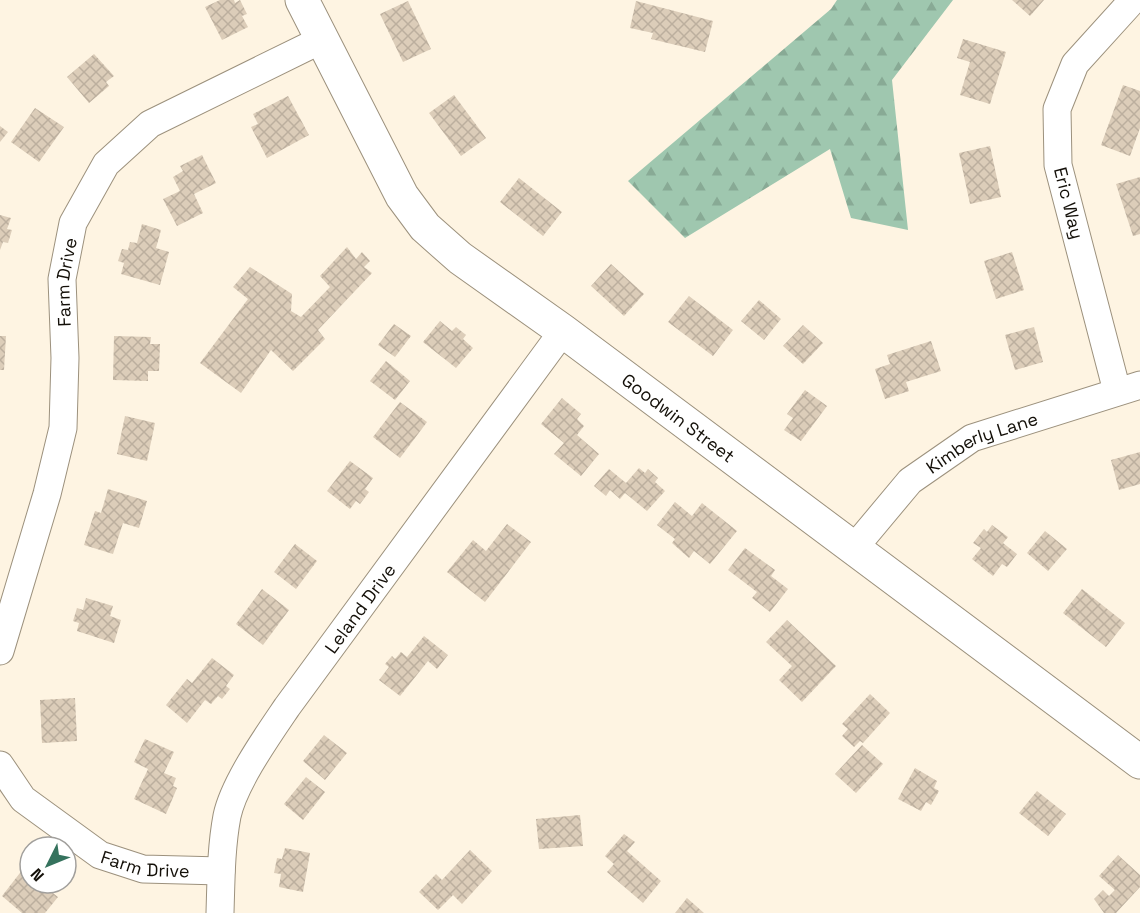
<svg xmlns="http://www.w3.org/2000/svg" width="1140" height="913" font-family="'Space Grotesk',sans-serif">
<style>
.forest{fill:url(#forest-firs)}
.building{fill:url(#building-cross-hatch)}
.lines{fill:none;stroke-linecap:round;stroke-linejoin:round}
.minor-casing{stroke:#9c917d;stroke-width:29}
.tertiary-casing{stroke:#9c917d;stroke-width:35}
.minor{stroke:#fff;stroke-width:27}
.tertiary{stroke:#fff;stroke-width:33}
.labels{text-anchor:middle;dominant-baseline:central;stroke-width:5;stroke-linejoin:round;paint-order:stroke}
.street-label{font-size:18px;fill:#130f08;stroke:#fff}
</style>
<defs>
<pattern id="forest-firs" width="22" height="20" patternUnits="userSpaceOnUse" patternTransform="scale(1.5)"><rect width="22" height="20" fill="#9fc7af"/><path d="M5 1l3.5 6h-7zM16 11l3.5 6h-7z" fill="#88aa95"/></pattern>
<pattern id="building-cross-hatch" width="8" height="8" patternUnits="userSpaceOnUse" patternTransform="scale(1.5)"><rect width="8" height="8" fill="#dccdb9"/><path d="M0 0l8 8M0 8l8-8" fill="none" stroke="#bcaf9e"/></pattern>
</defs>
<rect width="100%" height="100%" fill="#fef4e2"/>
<!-- forest -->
<path class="forest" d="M837 0H953L892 80 908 230 851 218 830 149 685 238 628 181 831 9Z"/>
<!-- building -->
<path class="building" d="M220 0H234L235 3 240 0 247 14 242 16 248 27 222 40 205 7Z
M1012 0H1044L1030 16Z
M408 1 431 49 403 62 380 14Z
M636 1 713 21 705 52 651 39 653 33 630 28Z
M963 39 1006 52 990 104 960 95 970 62 957 58Z
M94 54 114 76 106 82 109 86 89 103 67 77Z
M1123 85 1140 91V128L1130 156 1101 145Z
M454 95 486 138 461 156 429 113Z
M288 96 309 135 267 158 251 127 258 124 253 114Z
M35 108 64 127 39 162 11 142Z
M0 126 8 132 0 142Z
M990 146 1001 197 970 204 959 153Z
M202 155 216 183 194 194 203 213 177 226 163 199 180 191 173 177 183 171 180 166Z
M1140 177V234L1133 236 1116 184Z
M519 178 562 212 543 236 500 202Z
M0 215 11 218 7 229 12 230 8 243 3 242 0 250Z
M142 224 161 230 156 248 169 252 160 285 121 274 124 263 118 261 122 249 128 250 130 242 137 243Z
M347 247 356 259 362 252 370 261 364 267 372 273 318 330 325 339 293 371 271 350 241 393 200 363 248 299 233 287 250 267 292 294 291 311 301 317 330 287 320 276Z
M1012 252 1024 290 996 299 984 261Z
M611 264 644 294 624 316 591 286Z
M689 296 733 330 713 356 668 322Z
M759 300 781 319 764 340 741 321Z
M440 321 452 331 456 327 466 335 463 339 473 348 456 368 423 342Z
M394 324 411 336 395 357 378 345Z
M803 325 823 343 803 364 783 346Z
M1034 327 1043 362 1015 370 1005 335Z
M0 336H6L4 370H0Z
M114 336 151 337 150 344H160L159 371H148V381L113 380Z
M931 341 941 371 906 382 909 391 885 399 875 369 890 364 887 355Z
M386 361 410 381 395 400 370 381Z
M805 390 827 406 801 441 784 430 793 418 787 414Z
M562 398 581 414 577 419 584 426 577 435 599 454 581 476 554 454 564 443 541 424Z
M400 402 427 422 400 458 373 437Z
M125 416 155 423 147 461 117 454Z
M1140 452V484L1119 490 1111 460Z
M350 461 373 478 365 489 369 492 360 504 356 501 350 509 327 491Z
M639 468 645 473 648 469 658 478 655 482 665 491 647 511 625 493 620 499 610 490 606 496 594 486 609 469 626 483Z
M108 489 147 501 139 528 123 523 113 554 84 545 95 511 101 513Z
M675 502 692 516 702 503 737 531 710 564 694 551 689 558 672 543 675 539 657 525Z
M507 524 531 542 485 602 447 572 473 540 486 551Z
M992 525 1008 537 1003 543 1017 554 1007 567 1002 564 993 576 972 559 981 548 973 543 984 529 987 532Z
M1045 531 1067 549 1048 571 1027 553Z
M295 544 317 561 296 589 274 572Z
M745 548 775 570 771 576 788 589 770 612 752 598 757 592 728 570Z
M262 589 289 610 263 645 236 624Z
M1082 589 1125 623 1106 647 1063 613Z
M86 598 113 606 110 616 121 620 114 643 77 631 79 623 73 621 77 608 83 610Z
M787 620 836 666 802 702 779 680 792 666 766 642Z
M424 636 448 655 437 669 428 661 400 696 379 680 389 667 385 664 392 656 395 659 401 652 407 657Z
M212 658 234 675 226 686 230 689 222 699 218 696 211 704 205 700 187 723 166 705 187 679 192 683Z
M870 694 890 713 863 743 860 741 854 747 842 736 848 729 842 724Z
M75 698 77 741 42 743 40 700Z
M324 735 347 753 325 780 303 761Z
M145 739 174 752 164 773 176 778 173 786 177 788 166 814 134 799 148 769 134 762Z
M862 745 883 764 856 793 835 774Z
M915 768 937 781 934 788 939 791 931 805 926 802 921 811 898 799Z
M306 777 325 792 303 820 284 804Z
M1037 791 1066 814 1048 836 1019 813Z
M580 815 583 846 539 849 536 819Z
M624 834 635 842 627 851 661 881 643 903 607 872 614 864 605 856Z
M285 848 310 853 303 892 279 887 281 874 274 873 277 858 282 859Z
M470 850 492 871 462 904 453 895 438 910 419 892 436 874 442 880Z
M1118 855 1140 875V887L1116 913H1104L1094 899 1103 890 1109 896 1115 890 1099 876Z
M23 869 30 875V883H40L58 897 45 913H22L2 896Z
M687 898 704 913H675Z"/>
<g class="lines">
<!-- minor casing -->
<g class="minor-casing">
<g id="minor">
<path d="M1117 391 1058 165 1057 109 1075 64 1133 0"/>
<path id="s1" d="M854 548 910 481 972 438 1140 385"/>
<path id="s2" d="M0 651 47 494 63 428 65 358 62 279 73 223 106 164 150 124 321 40"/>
<path id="s3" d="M0 765 23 799 100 855 143 869 221 871"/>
<path id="s4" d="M220 913C221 881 221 848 227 816 234 783 268 735 287 707L563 331"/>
</g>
</g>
<!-- tertiary casing -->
<g class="tertiary-casing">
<g id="tertiary">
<path id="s5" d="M302 0 402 196 425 227 460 258 563 331 1140 762"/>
</g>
</g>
<!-- minor -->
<use href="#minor" class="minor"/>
<!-- tertiary -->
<use href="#tertiary" class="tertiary"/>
</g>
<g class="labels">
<!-- street labels -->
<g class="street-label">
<text transform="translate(1069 203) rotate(76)">Eric Way</text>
<text stroke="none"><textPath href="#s2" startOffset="378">Farm Drive</textPath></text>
<text stroke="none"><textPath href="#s5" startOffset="576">Goodwin Street</textPath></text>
<text stroke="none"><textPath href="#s1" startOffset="170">Kimberly Lane</textPath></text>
<text stroke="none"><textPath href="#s4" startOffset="345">Leland Drive</textPath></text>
<text stroke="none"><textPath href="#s3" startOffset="183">Farm Drive</textPath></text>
</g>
</g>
<!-- north arrow -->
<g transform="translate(48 865) rotate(227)"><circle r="28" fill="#ffffff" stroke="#a19f9c" stroke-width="1.5"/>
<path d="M0-4.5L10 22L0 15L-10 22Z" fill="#35725d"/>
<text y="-9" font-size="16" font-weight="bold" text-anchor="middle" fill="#130f08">N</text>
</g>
</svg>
